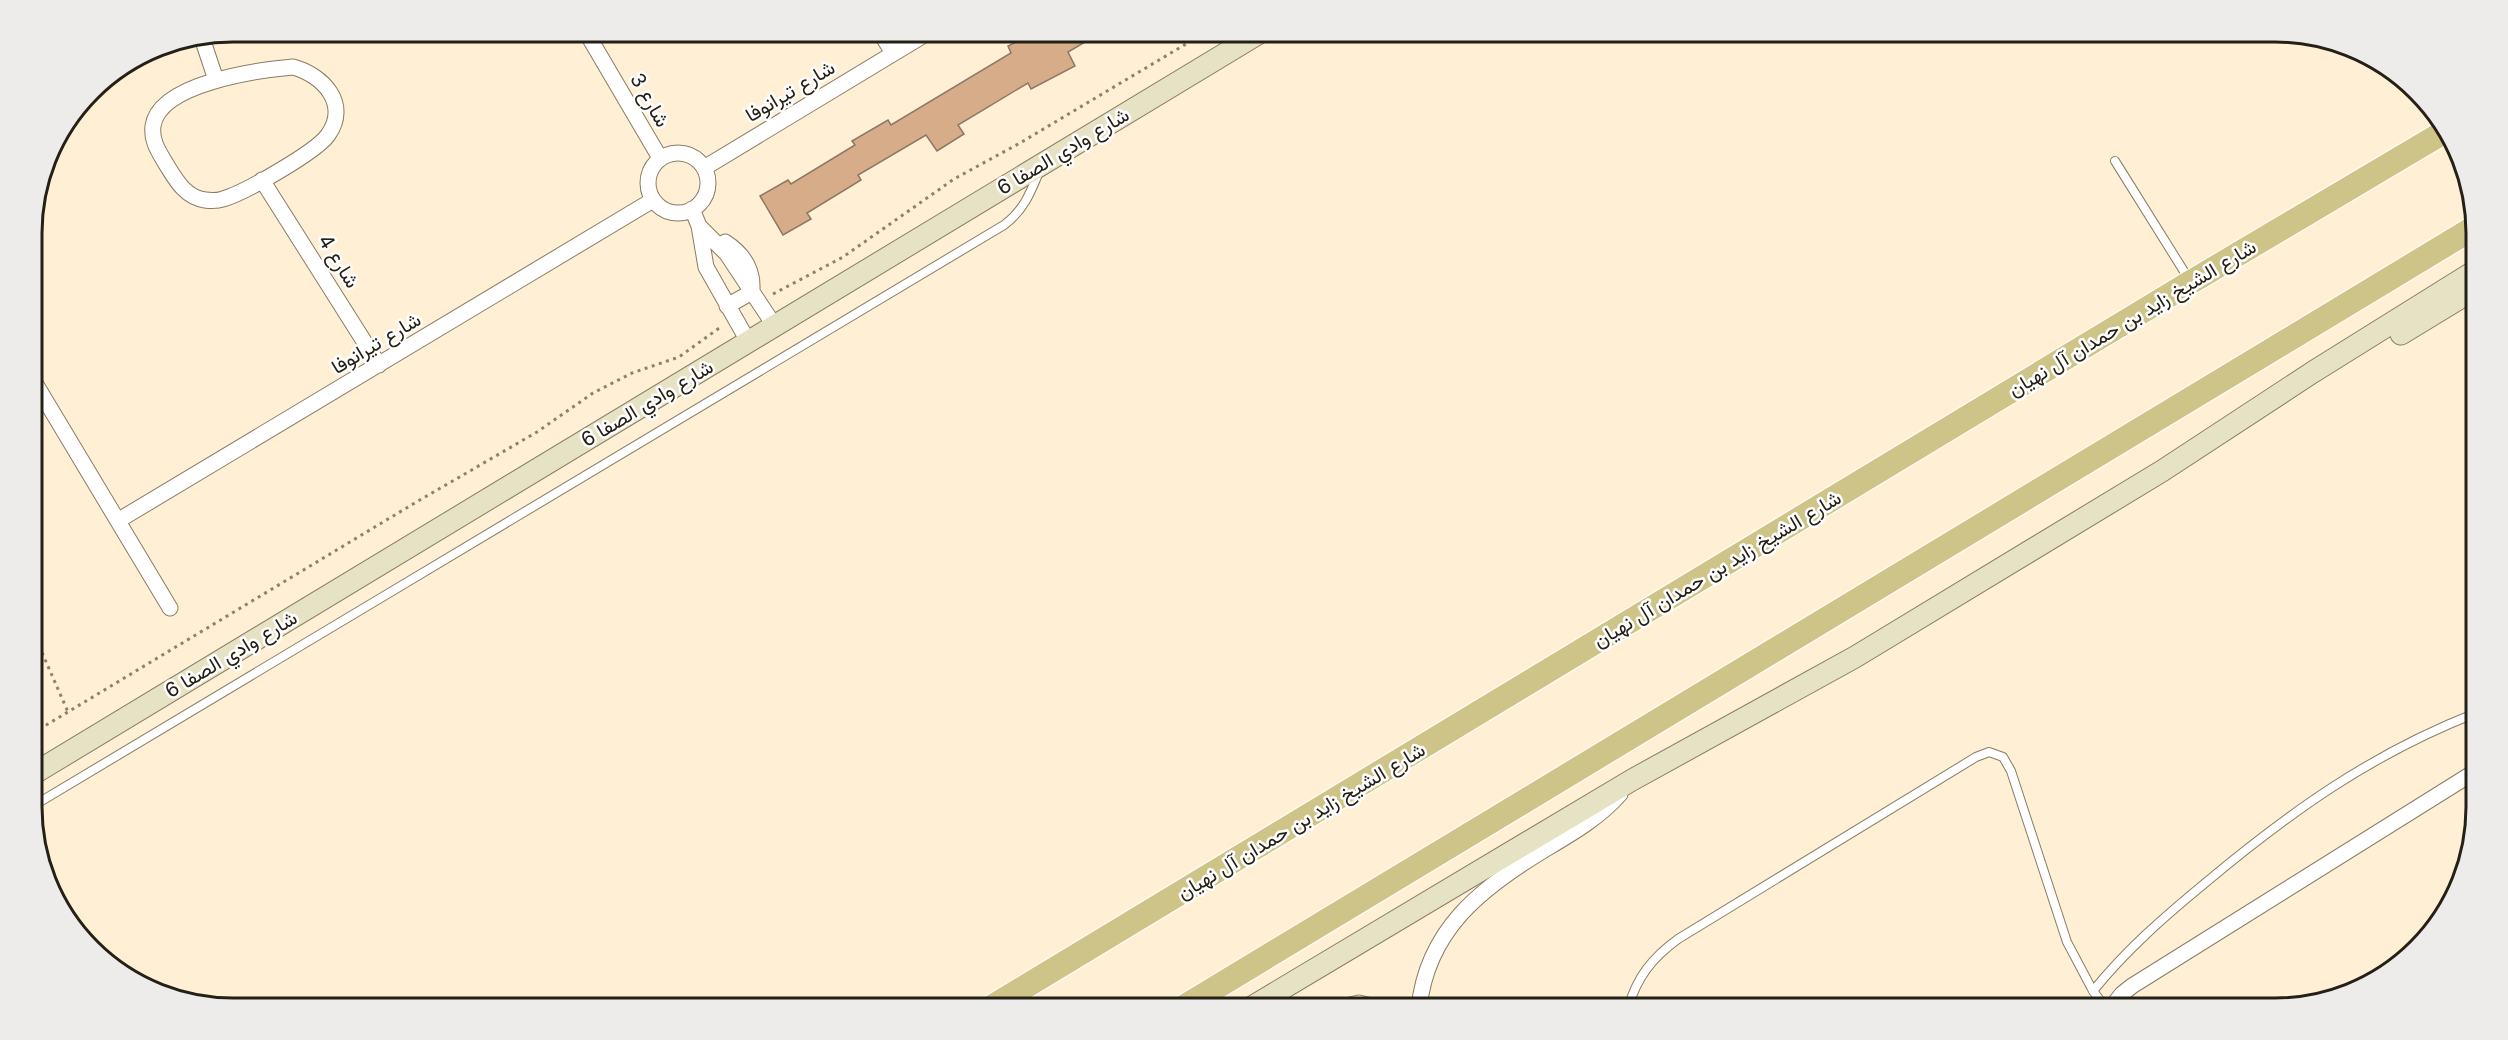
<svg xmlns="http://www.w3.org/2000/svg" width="2508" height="1040" font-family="Inter,Vazirmatn,sans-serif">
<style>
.building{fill:#d6ac89;stroke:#8e7765;stroke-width:1.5}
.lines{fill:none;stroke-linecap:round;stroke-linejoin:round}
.lane-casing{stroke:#8a7c64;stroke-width:10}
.street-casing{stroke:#8a7c64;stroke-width:17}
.secondary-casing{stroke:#8a7c64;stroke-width:23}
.primary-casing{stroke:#fff;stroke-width:26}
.path{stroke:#8c8270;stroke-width:3;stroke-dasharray:3 4.5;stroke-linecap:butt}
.lane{stroke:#fff;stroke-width:8}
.street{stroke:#fff;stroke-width:15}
.secondary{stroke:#e6e2c4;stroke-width:21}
.primary{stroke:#cec488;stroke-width:24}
.labels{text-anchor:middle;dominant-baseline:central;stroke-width:5;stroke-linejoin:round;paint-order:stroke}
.street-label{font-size:20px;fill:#252016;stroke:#fefefe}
.rim{fill:none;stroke:#252016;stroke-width:3}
</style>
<rect width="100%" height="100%" fill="#ffefd4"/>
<!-- building -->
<path class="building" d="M1035 32H1102L1068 52 1075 66 1031 89 1028 83 958 125 964 134 937 151 926 135 858 175 861 180 807 213 811 219 783 235 760 196 788 180 791 184 855 145 852 141 888 120 891 125 1011 53 1008 46Z"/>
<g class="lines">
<!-- lane casing -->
<g class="lane-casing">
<path id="lane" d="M2115 161 2190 281
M33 806C356 611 681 421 1004 225 1023 211 1030 194 1039 172
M2093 991C2126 950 2164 917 2204 884 2290 812 2371 754 2476 713
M1628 1008C1637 977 1652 958 1678 939L1976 757 1989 752 2003 757 2011 771 2067 942 2093 991 2106 1008"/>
</g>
<!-- street casing -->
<g class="street-casing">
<path id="street" d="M586 32 660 158
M880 32 893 53
M202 38 216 80
M293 67C323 75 350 104 328 135 316 152 244 193 223 199 217 201 212 201 205 200 185 197 176 180 166 164 159 152 151 141 153 126 159 83 259 70 293 67Z
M648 183a30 30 0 1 1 60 0a30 30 0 1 1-60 0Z
M704 168 929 32
M262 180 379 365
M692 209 699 226 706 267 748 341
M699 226 727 254 774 325
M725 242C742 253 753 268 752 289
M727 306 752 292
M32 378 170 608
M119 520 653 200
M1338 1008 1359 1003 1380 1008
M1419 1008C1427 930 1481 888 1544 850 1571 834 1599 818 1620 794
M2111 1008 2122 994 2132 986 2476 771"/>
</g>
<!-- secondary casing -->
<g class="secondary-casing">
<path id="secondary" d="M2401 334 2475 289
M33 774 1261 32
M1250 1008 1632 780 1855 657 2162 471 2313 372 2475 271"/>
</g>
<!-- primary casing -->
<g class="primary-casing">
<path id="primary" d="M990 1008 2191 282 2444 132
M1182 1008 2475 227"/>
</g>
<!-- path -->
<path class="path" d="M773 294 843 257 954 179 1020 143 1206 32
M33 632 68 712
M33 733 413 504 537 432 593 393 632 373 679 357 722 326"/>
<!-- lane -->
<use href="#lane" class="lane"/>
<!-- street -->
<use href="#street" class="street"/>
<!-- secondary -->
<use href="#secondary" class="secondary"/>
<!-- primary -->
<use href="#primary" class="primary"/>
</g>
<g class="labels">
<!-- street labels -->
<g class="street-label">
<text transform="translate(790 91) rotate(-31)">شارع تيرانوفا</text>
<text transform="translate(650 100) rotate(60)">شارع 3</text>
<text transform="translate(1063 151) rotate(-31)">شارع وادي الصفا 6</text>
<text transform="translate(339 261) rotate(58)">شارع 4</text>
<text transform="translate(2132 318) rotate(-31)">شارع الشيخ زايد بن حمدان آل نهيان</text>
<text transform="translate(376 343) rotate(-31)">شارع تيرانوفا</text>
<text transform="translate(647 403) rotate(-31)">شارع وادي الصفا 6</text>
<text transform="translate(1717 569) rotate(-31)">شارع الشيخ زايد بن حمدان آل نهيان</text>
<text transform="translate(231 654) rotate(-31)">شارع وادي الصفا 6</text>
<text transform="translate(1301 821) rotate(-31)">شارع الشيخ زايد بن حمدان آل نهيان</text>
</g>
</g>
<!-- crop -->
<path d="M0 0H2508V1040H0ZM233 42H2275A191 191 0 0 1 2466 233V807A191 191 0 0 1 2275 998H233A191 191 0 0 1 42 807V233A191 191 0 0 1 233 42Z" fill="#edeceb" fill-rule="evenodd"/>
<path class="rim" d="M233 42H2275A191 191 0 0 1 2466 233V807A191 191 0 0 1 2275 998H233A191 191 0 0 1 42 807V233A191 191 0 0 1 233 42Z"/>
</svg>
